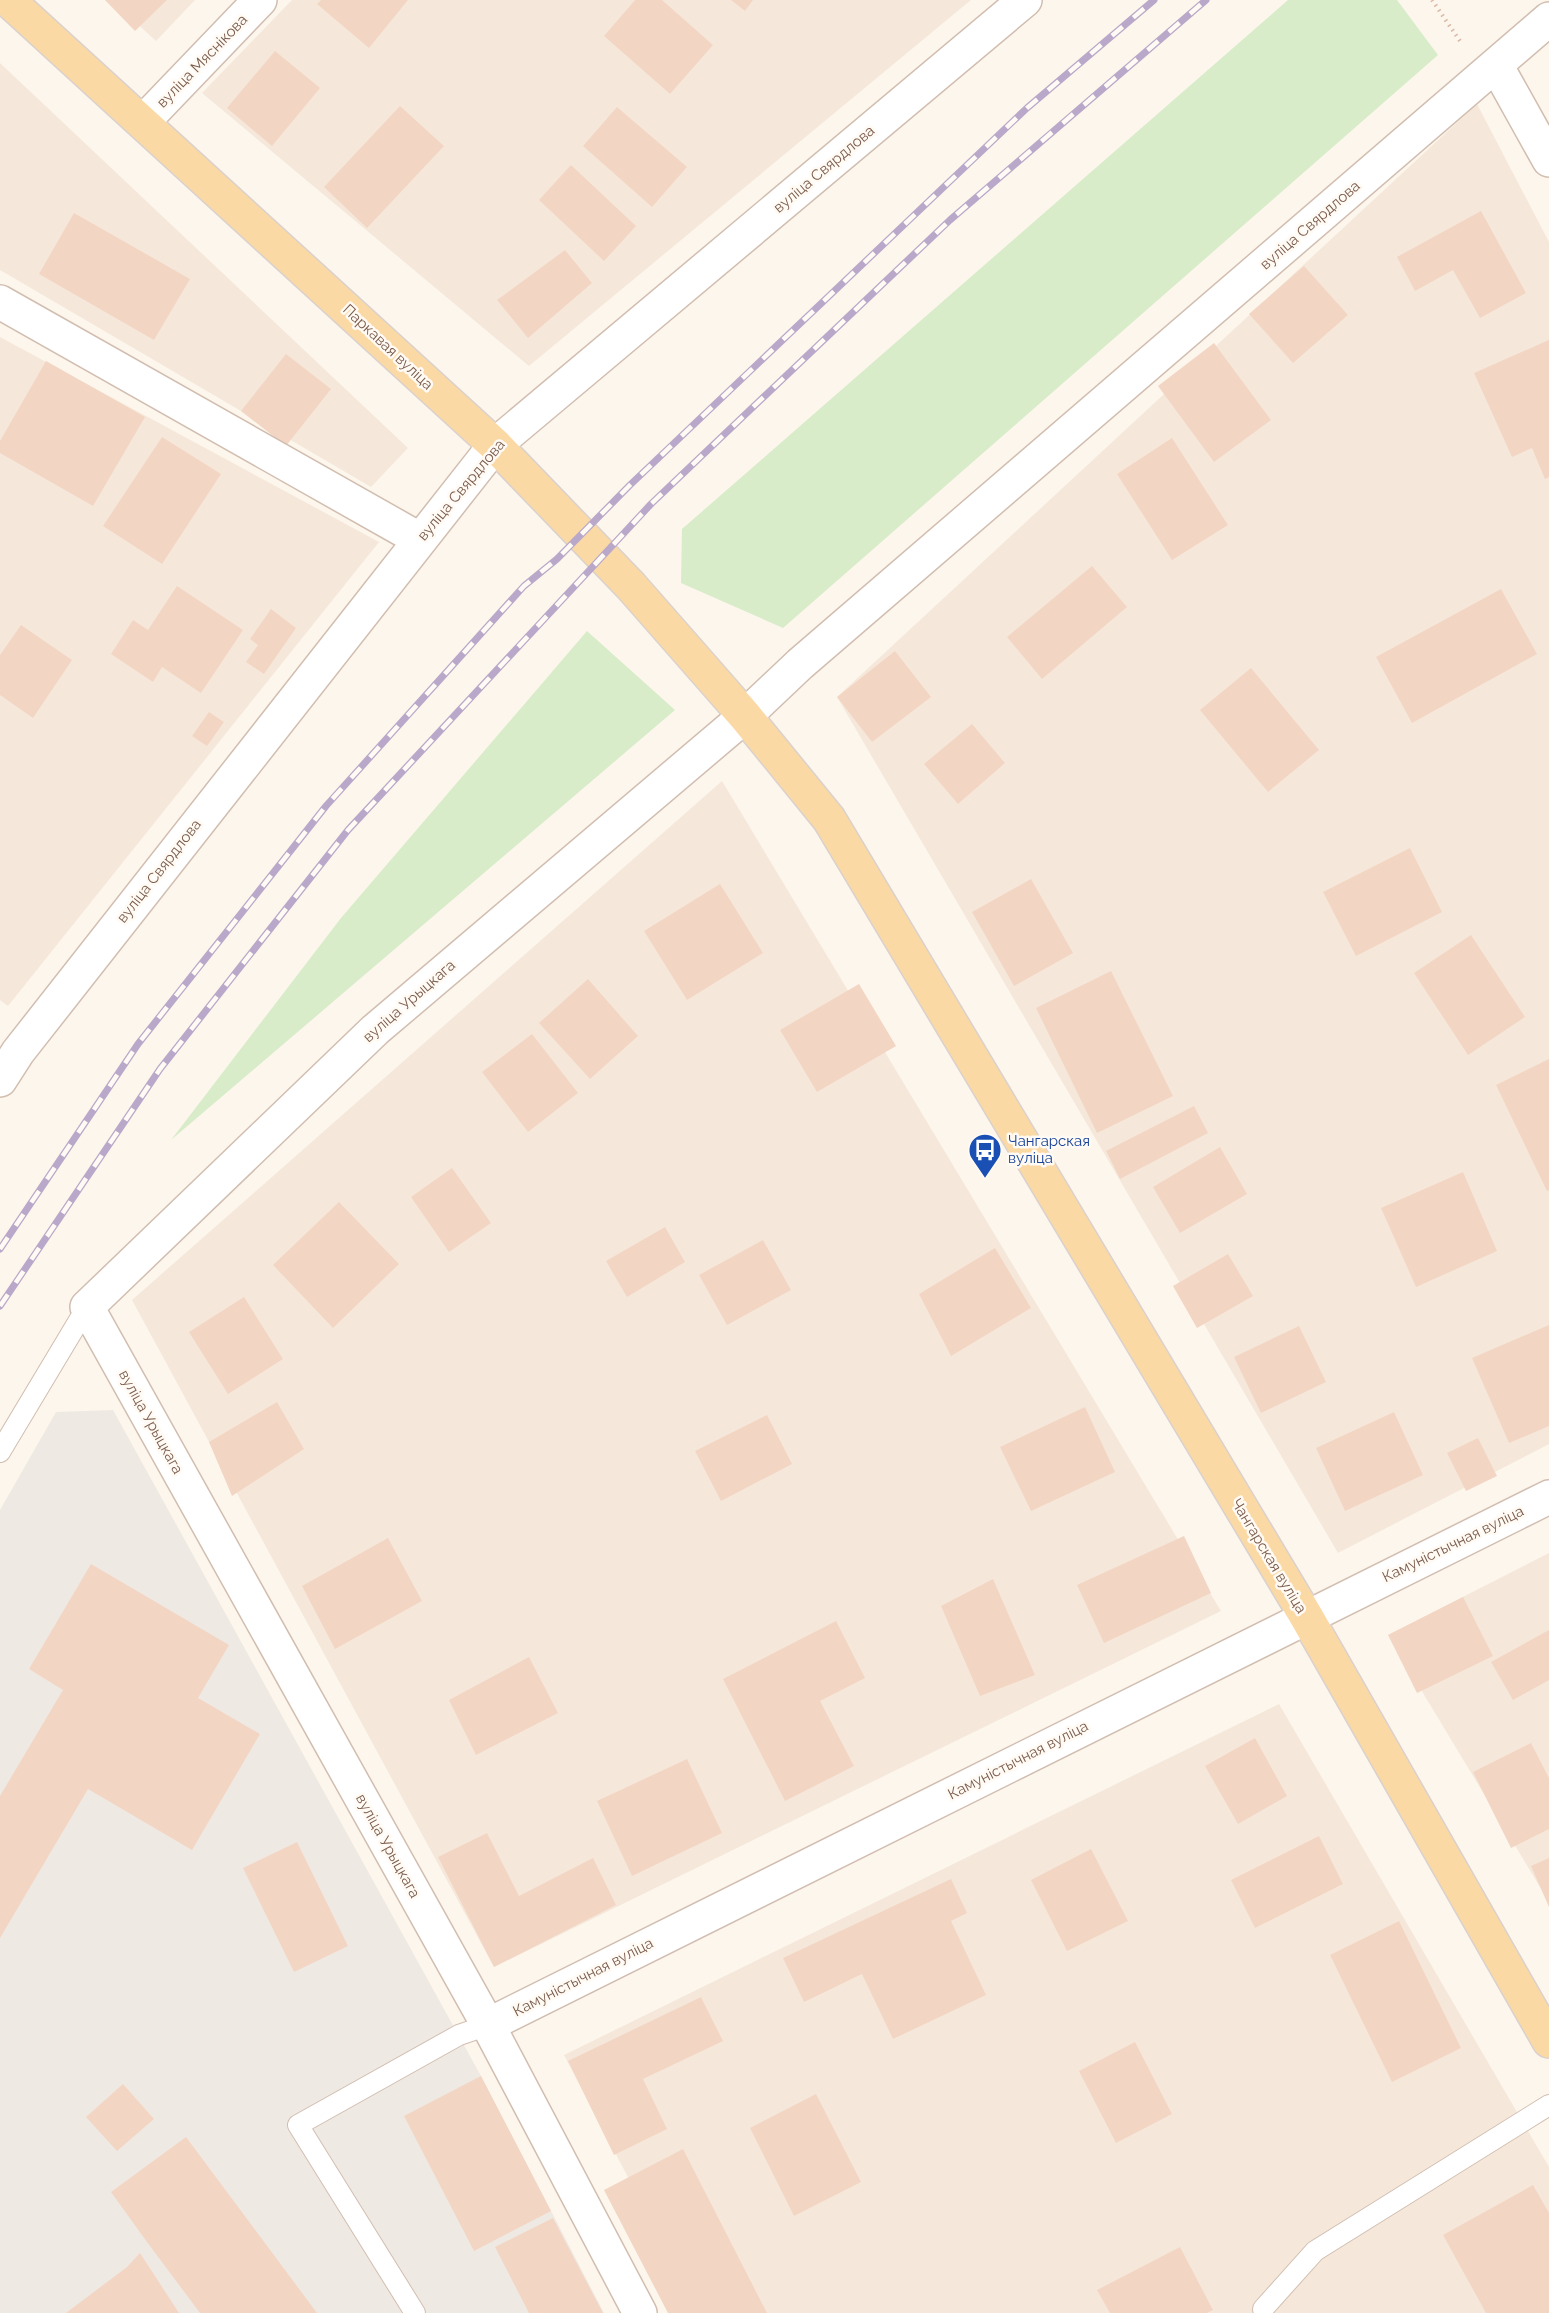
<svg xmlns="http://www.w3.org/2000/svg" width="1549" height="2313" font-family="Raleway,sans-serif">
<style>
.residential{fill:#f5e8da}
.industrial{fill:#efe9e4}
.green{fill:#d8ecc9}
.building{fill:#f3d5c3}
.lines{fill:none;stroke-linecap:round;stroke-linejoin:round}
.lane-casing{stroke:#d1beb0;stroke-width:22}
.street-casing{stroke:#d1beb0;stroke-width:36}
.primary-casing{stroke:#dad1cd;stroke-width:36}
.path{stroke:#d9b8a5;stroke-width:4;stroke-dasharray:1.5 4.5;stroke-linecap:butt}
.lane{stroke:#fff;stroke-width:20}
.street{stroke:#fff;stroke-width:33}
.primary{stroke:#fbd9a5;stroke-width:33}
.rail-casing{stroke:#b9a8c9;stroke-width:7}
.rail{stroke:#fffaf3;stroke-width:4.5;stroke-dasharray:14;stroke-linecap:butt}
.labels{text-anchor:middle;dominant-baseline:central;stroke-width:5;stroke-linejoin:round;paint-order:stroke}
.street-label{font-size:15px;fill:#7a5c4d;stroke:#fffaf3}
.transit-label{font-size:15px;fill:#164399;stroke:#fffaf3;text-anchor:start}
</style>
<rect width="100%" height="100%" fill="#fdf6ec"/>
<!-- residential -->
<path class="residential" d="M111 0H195L156 41Z
M292 0H971L529 366 202 93Z
M0 63 408 448 371 487 0 270Z
M1477 104 1549 242V1444L1338 1553 837 697Z
M0 337 379 542 8 1006 0 1000Z
M722 781 1221 1611 494 1967 132 1300Z
M1549 1553V1902L1388 1635Z
M1279 1704 1549 2167V2313H699L564 2055Z"/>
<!-- industrial -->
<path class="industrial" d="M113 1410 481 2076 604 2313H0V1510L56 1412Z"/>
<!-- green -->
<path class="green" d="M1288 0H1397L1438 55 783 628 681 583 682 529Z
M587 631 675 710 171 1140 341 918Z"/>
<!-- building -->
<path class="building" d="M105 0H167L135 31Z
M321 0H408L369 48 317 4Z
M635 0H662L713 45 670 94 604 36Z
M731 0H753L745 11Z
M275 51 320 88 272 146 227 108Z
M400 106 444 146 367 228 324 187Z
M617 107 687 167 652 207 583 146Z
M571 165 636 226 604 261 539 200Z
M1481 211 1526 293 1480 318 1453 270 1415 291 1397 257Z
M74 213 190 279 154 340 39 274Z
M565 250 592 283 528 338 497 300Z
M1304 266 1348 315 1293 363 1249 314Z
M1549 340V477L1545 479 1532 448 1512 457 1474 373Z
M1214 343 1271 420 1214 462 1158 386Z
M286 354 331 389 286 446 241 411Z
M46 361 145 417 93 506 0 453V441Z
M162 437 221 474 162 564 103 526Z
M1172 438 1228 525 1172 560 1117 474Z
M1092 566 1127 607 1042 679 1007 637Z
M177 586 243 630 201 693 162 667 153 682 111 654 133 620 148 630Z
M1501 589 1537 654 1412 723 1376 657Z
M271 609 296 628 264 674 246 662 258 645 250 639Z
M21 625 72 660 33 718 0 695V655Z
M895 651 931 697 872 742 837 697Z
M1251 668 1319 750 1268 792 1200 710Z
M209 712 224 722 207 746 192 736Z
M972 724 1005 763 958 804 924 764Z
M1410 848 1442 912 1356 956 1323 892Z
M1031 879 1073 953 1014 986 972 912Z
M720 884 763 953 687 1000 644 931Z
M1471 935 1525 1017 1468 1055 1414 973Z
M1111 971 1173 1096 1097 1133 1036 1008Z
M588 979 638 1036 590 1079 539 1023Z
M859 984 896 1046 817 1092 780 1030Z
M532 1034 578 1093 528 1132 482 1072Z
M1549 1059V1190L1547 1191 1496 1085Z
M1194 1106 1208 1133 1120 1179 1106 1151Z
M1220 1147 1247 1194 1180 1233 1153 1187Z
M452 1168 491 1223 449 1252 411 1197Z
M1463 1172 1497 1251 1416 1287 1381 1208Z
M339 1202 399 1264 333 1328 273 1265Z
M665 1227 685 1262 627 1297 606 1261Z
M763 1240 791 1290 727 1325 699 1275Z
M995 1248 1031 1308 951 1356 919 1294Z
M1228 1254 1253 1296 1197 1328 1173 1286Z
M244 1297 283 1359 228 1394 189 1332Z
M1549 1325V1426L1509 1443 1472 1358Z
M1299 1326 1326 1382 1261 1413 1234 1357Z
M277 1402 304 1449 232 1496 209 1442Z
M1085 1407 1115 1472 1031 1511 1000 1447Z
M1394 1412 1423 1475 1345 1511 1316 1448Z
M767 1415 792 1464 721 1501 695 1451Z
M1478 1438 1497 1476 1466 1491 1447 1453Z
M1184 1536 1211 1593 1104 1643 1077 1585Z
M388 1538 422 1601 335 1649 302 1586Z
M91 1564 229 1645 198 1698 260 1734 192 1850 88 1789 0 1938V1796L63 1690 29 1669Z
M993 1579 1035 1675 980 1696 941 1606Z
M1463 1597 1493 1656 1417 1693 1388 1635Z
M836 1621 865 1678 820 1701 854 1766 785 1801 723 1679Z
M1549 1630V1680L1513 1700 1491 1662Z
M529 1657 558 1713 476 1755 449 1700Z
M1255 1738 1287 1796 1238 1824 1205 1766Z
M1531 1743 1549 1778V1829L1511 1848 1473 1772Z
M687 1759 722 1833 632 1876 597 1801Z
M487 1833 519 1896 593 1858 616 1905 494 1967 438 1857Z
M1319 1836 1343 1884 1255 1928 1231 1880Z
M297 1842 348 1946 294 1972 243 1868Z
M1091 1849 1128 1921 1067 1951 1031 1880Z
M1549 1858V1907L1531 1866Z
M951 1879 967 1913 951 1921 986 1995 893 2039 862 1974 804 2002 783 1958Z
M1399 1921 1461 2048 1392 2082 1330 1955Z
M701 1997 723 2041 643 2079 667 2129 614 2155 568 2061Z
M1135 2042 1172 2114 1116 2143 1079 2071Z
M481 2076 551 2211 474 2251 404 2116Z
M123 2084 154 2119 117 2151 86 2117Z
M816 2094 861 2182 794 2216 750 2128Z
M186 2137 317 2313H200L147 2242 111 2192Z
M683 2149 767 2313H668L604 2190Z
M1533 2185 1549 2213V2313H1486L1443 2235Z
M553 2218 603 2313H529L495 2247Z
M1180 2247 1213 2310 1207 2313H1110L1097 2290Z
M140 2253 179 2313H66L127 2267Z"/>
<g class="lines">
<!-- lane casing -->
<g class="lane-casing">
<path id="lane" d="M0 1452 87 1307
M1263 2309 1315 2251 1549 2105
M415 2313 298 2125 459 2035 488 2025"/>
</g>
<!-- street casing -->
<g class="street-casing">
<path id="street" d="M1496 65 1549 160
M143 122 260 0
M0 302 419 539
M0 1080 18 1052 495 445 1025 0
M488 2025 1549 1497
M640 2313 488 2025 87 1307 375 1030 745 716 800 664 1549 19"/>
</g>
<!-- primary casing -->
<g class="primary-casing">
<path id="primary" d="M8 0 495 445 631 586 745 716 829 819 1306 1616 1549 2041"/>
</g>
<!-- path -->
<path class="path" d="M1432 0 1462 44"/>
<!-- lane -->
<use href="#lane" class="lane"/>
<!-- street -->
<use href="#street" class="street"/>
<!-- primary -->
<use href="#primary" class="primary"/>
<!-- rail casing -->
<g class="rail-casing">
<path id="rail" d="M0 1249 138 1044 326 806 524 586 557 559 630 485 1027 108 1154 0
M0 1306 160 1069 348 830 651 504 950 220 1206 0"/>
</g>
<!-- rail -->
<use href="#rail" class="rail"/>
</g>
<!-- icons -->
<defs>
<g id="bus-pin" transform="scale(1.725)"><path d="M0 17L-7.5 6A9.5 9.5 0 1 1 7.5 6Z" fill="#1a4fb4" stroke="#fffaf3"/><path d="M-5-6H5V4H4V6H2V4H-2V6H-4V4H-5ZM-3.5-4V0h7V-4ZM-3.5 1.2v1.5H-2V1.2ZM2 1.2v1.5H3.5V1.2Z" fill="#fff"/></g>
</defs>
<g fill-rule="evenodd">
<use href="#bus-pin" x="985" y="1150"/>
</g>
<g class="labels">
<!-- street labels -->
<g class="street-label">
<text transform="translate(202 61) rotate(-46)">вуліца Мяснікова</text>
<text transform="translate(824 169) rotate(-40)">вуліца Свярдлова</text>
<text transform="translate(1310 225) rotate(-41)">вуліца Свярдлова</text>
<text transform="translate(388 347) rotate(43)">Паркавая вуліца</text>
<text transform="translate(461 490) rotate(-50)">вуліца Свярдлова</text>
<text transform="translate(159 871) rotate(-52)">вуліца Свярдлова</text>
<text transform="translate(409 1001) rotate(-41)">вуліца Урыцкага</text>
<text transform="translate(151 1422) rotate(61)">вуліца Урыцкага</text>
<text transform="translate(1453 1544) rotate(-26)">Камуністычная вуліца</text>
<text transform="translate(1269 1556) rotate(59)">Чангарская вуліца</text>
<text transform="translate(1018 1760) rotate(-27)">Камуністычная вуліца</text>
<text transform="translate(388 1846) rotate(61)">вуліца Урыцкага</text>
<text transform="translate(583 1977) rotate(-27)">Камуністычная вуліца</text>
</g>
<!-- transit labels -->
<g class="transit-label">
<text x="1008" y="1141">Чангарская<tspan x="1008" dy="17">вуліца</tspan></text>
</g>
</g>
</svg>
